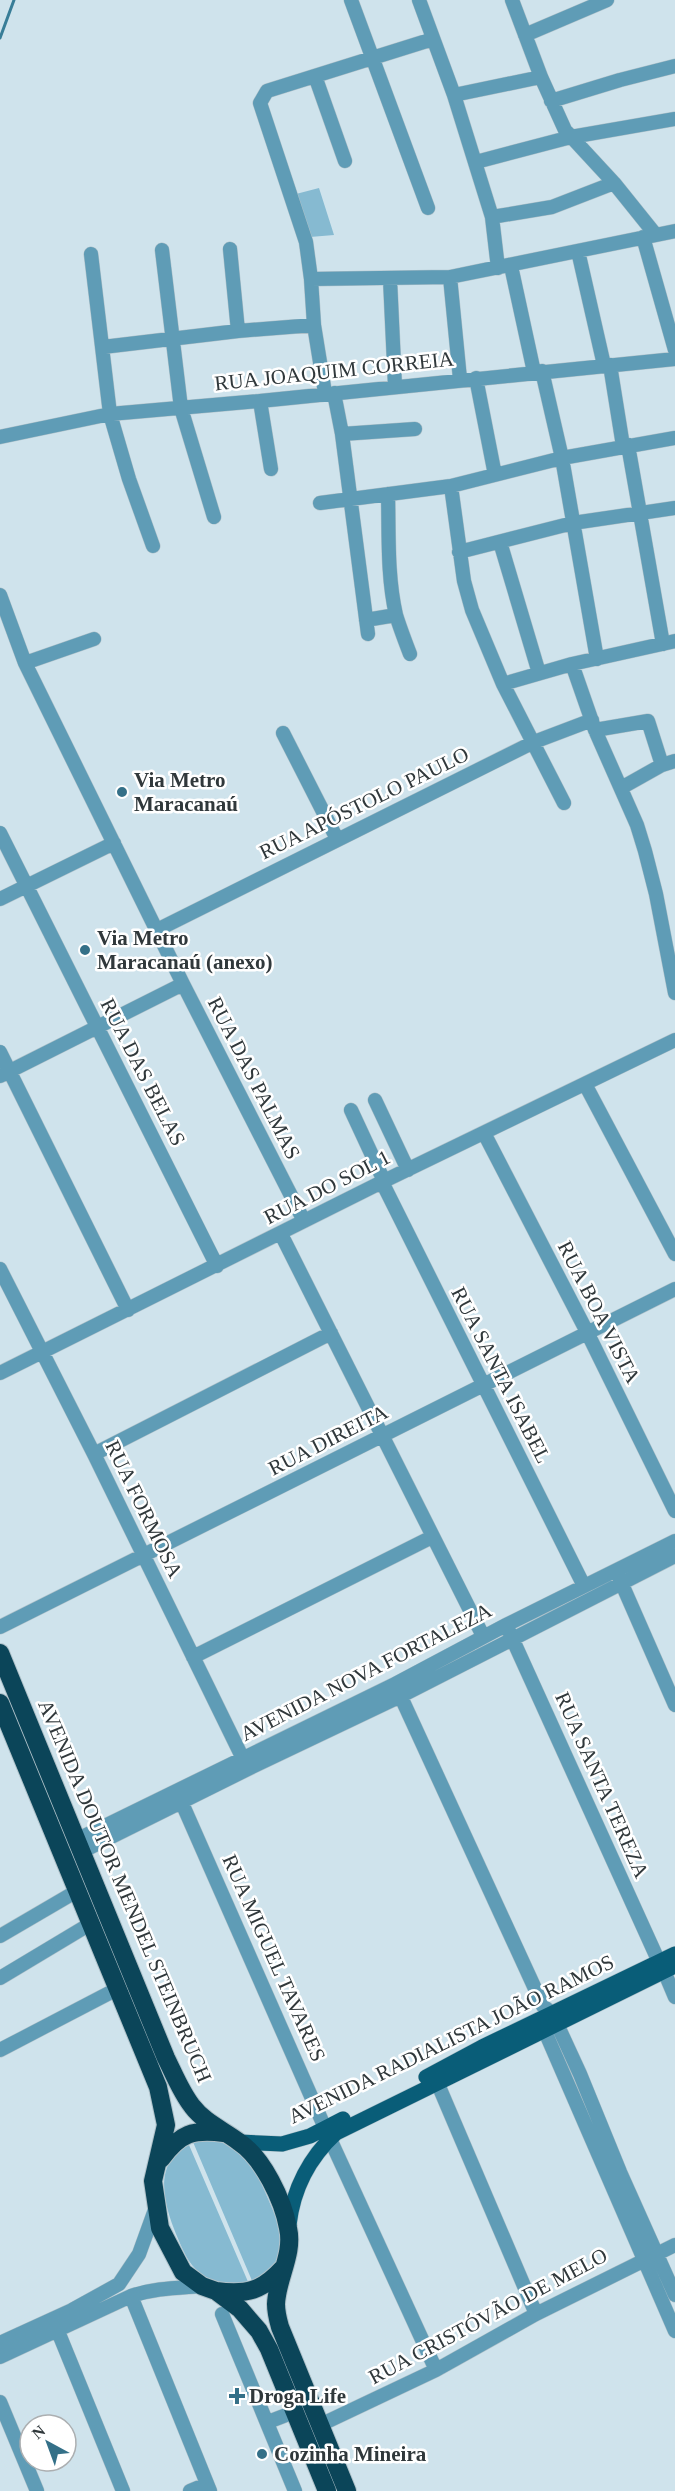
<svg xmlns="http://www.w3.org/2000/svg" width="675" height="2491" font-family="'Times New Roman',serif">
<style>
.grass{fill:#86bad1}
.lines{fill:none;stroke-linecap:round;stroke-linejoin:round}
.stream{stroke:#387d97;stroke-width:3}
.minor-casing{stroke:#afc1c9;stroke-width:15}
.major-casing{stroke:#afc1c9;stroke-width:16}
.highway-casing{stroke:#afc1c9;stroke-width:20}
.minor{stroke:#5f9cb6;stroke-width:14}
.major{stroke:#095d78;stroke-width:15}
.highway{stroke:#0b4559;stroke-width:18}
.poi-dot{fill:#347088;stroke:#fff;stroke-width:2}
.labels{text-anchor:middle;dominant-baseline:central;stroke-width:5;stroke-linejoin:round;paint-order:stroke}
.street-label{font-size:21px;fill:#30383b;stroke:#fff}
.poi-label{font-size:21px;font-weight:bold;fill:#30383b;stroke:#fff;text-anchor:start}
</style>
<rect width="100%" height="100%" fill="#cfe3ec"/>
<!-- grass -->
<path class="grass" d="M319 188 334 235 310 237 296 194Z
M214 2140 226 2144 253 2164 281 2229 280 2252 275 2266 253 2283 193 2142Z
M189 2145 249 2284C233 2287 213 2283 200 2273 188 2264 182 2248 176 2234 164 2204 152 2163 189 2145Z"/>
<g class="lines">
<!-- stream -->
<path class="stream" d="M0 38 14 0"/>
<!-- minor casing -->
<g class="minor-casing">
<path id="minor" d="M351 0 428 208
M419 0 454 95 492 217 498 268
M512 0 541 77 565 130 614 183 655 234
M525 35 607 0
M315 76 345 161
M454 95 541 77
M551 101 620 80 675 66
M476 162 571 137 675 119
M492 217 552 207 614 183
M643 237 675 350
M230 249 238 331
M162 250 181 408 214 517
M578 251 604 365
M91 254 110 414 129 479 153 546
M511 266 534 372
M450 277 460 379
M311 279 450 277 675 231
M390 279 395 386
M103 347 238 331 314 325
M610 365 623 446
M542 371 562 458 597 659
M476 378 495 475
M325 393 314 325 311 279 306 242 260 103 267 91 433 39
M334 393 342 434 368 634
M260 401 271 469
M342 434 415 429
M0 437 110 414 260 401 675 359
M628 445 663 644
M451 486 464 581 472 610 503 684 564 803
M388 494C389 534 387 576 396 615 400 628 405 641 410 654
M320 503 451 486 562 458 675 438
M500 542 539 673
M459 552 573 523 675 508
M0 595 25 663 183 984 304 1221
M366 620 396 615
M25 663 94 639
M572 664 595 730 637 825 645 851 656 894 675 993
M503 684 572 664 675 641
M595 730 648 721 662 765
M283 733 337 839
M621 788 662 765 675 761
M0 833 217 1266
M0 899 114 843
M157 930 534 742 592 720
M0 1052 128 1310
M0 1076 183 984
M585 1084 675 1254
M375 1100 408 1170
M351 1110 384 1181
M484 1133 587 1332 675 1511
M382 1182 584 1586
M281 1234 483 1636
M0 1269 94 1454 247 1767
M0 1373 384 1181 675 1040
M94 1454 331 1333
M618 1575 675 1705
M0 1627 675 1289
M508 1629 659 1962
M193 1657 432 1537
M395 1684 543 2006 552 2013 580 2074 620 2172 675 2295
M178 1794 325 2128 436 2370
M76 1840 395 1684 506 1625 675 1541
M81 1852 256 1765 401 1696 675 1556
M0 1936 77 1891
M664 1971 675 1997
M0 1978 90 1924
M540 2020 675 2331
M0 2050 117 1989
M437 2082 536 2314
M131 2296 210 2491
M222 2314 295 2491
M57 2329 123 2491
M0 2343 72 2310 119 2284 139 2254 156 2207
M0 2357 131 2296C155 2288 177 2288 202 2286
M0 2402 37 2491
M268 2422 294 2412
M320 2425 436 2370 536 2314 675 2245
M190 2491 207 2484"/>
</g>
<!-- major casing -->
<g class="major-casing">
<path id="major" d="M426 2077 482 2047 675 1954
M240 2142 282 2144 310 2136 343 2119
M289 2225C293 2189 310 2157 336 2133L675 1966"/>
</g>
<!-- highway casing -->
<g class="highway-casing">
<path id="highway" d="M0 1653 166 2058C174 2074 181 2092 192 2106 204 2122 223 2130 239 2142 263 2158 283 2200 288 2228 294 2254 277 2278 276 2304 276 2312 278 2320 280 2327L347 2491
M0 1703 158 2087 166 2125 153 2181 160 2228 183 2272 202 2286 216 2291 240 2309 259 2331 269 2349 327 2491
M161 2159C180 2133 193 2129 224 2133
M216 2291C247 2295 262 2291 283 2268"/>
</g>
<!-- minor -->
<use href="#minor" class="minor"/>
<!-- major -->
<use href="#major" class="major"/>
<!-- highway -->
<use href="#highway" class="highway"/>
</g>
<!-- markers -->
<g class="poi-dot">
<circle cx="122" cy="792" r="6"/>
<circle cx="85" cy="950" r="6"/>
<path d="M234 2387h6v6h6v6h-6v6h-6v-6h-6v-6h6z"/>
<circle cx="262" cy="2454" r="6"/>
</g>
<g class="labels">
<!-- street labels -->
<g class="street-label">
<text transform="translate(334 371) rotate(-6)">RUA JOAQUIM CORREIA</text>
<text transform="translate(364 803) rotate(-26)">RUA APÓSTOLO PAULO</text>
<text transform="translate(143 1072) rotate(63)">RUA DAS BELAS</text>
<text transform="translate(254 1078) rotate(63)">RUA DAS PALMAS</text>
<text transform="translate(327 1187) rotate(-27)">RUA DO SOL 1</text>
<text transform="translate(599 1312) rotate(63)">RUA BOA VISTA</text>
<text transform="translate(501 1375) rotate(63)">RUA SANTA ISABEL</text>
<text transform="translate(328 1440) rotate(-27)">RUA DIREITA</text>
<text transform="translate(144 1509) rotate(64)">RUA FORMOSA</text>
<text transform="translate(366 1672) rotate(-27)">AVENIDA NOVA FORTALEZA</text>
<text transform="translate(602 1785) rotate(66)">RUA SANTA TEREZA</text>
<text transform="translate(125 1891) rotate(67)">AVENIDA DOUTOR MENDEL STEINBRUCH</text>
<text transform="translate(274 1958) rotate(66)">RUA MIGUEL TAVARES</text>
<text transform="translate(451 2039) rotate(-26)">AVENIDA RADIALISTA JOÃO RAMOS</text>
<text transform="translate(488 2316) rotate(-28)">RUA CRISTÓVÃO DE MELO</text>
</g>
<!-- poi labels -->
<g class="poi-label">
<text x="134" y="780">Via Metro<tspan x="134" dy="24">Maracanaú</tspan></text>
<text x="97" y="938">Via Metro<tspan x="97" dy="24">Maracanaú (anexo)</tspan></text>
<text x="249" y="2396">Droga Life</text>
<text x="274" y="2454">Cozinha Mineira</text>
</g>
</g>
<!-- north arrow -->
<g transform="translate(48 2443) rotate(319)"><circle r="28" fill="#ffffff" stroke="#acafb1" stroke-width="1.5"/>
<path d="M0-4.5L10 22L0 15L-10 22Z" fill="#347088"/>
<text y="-9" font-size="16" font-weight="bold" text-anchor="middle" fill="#30383b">N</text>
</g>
</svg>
